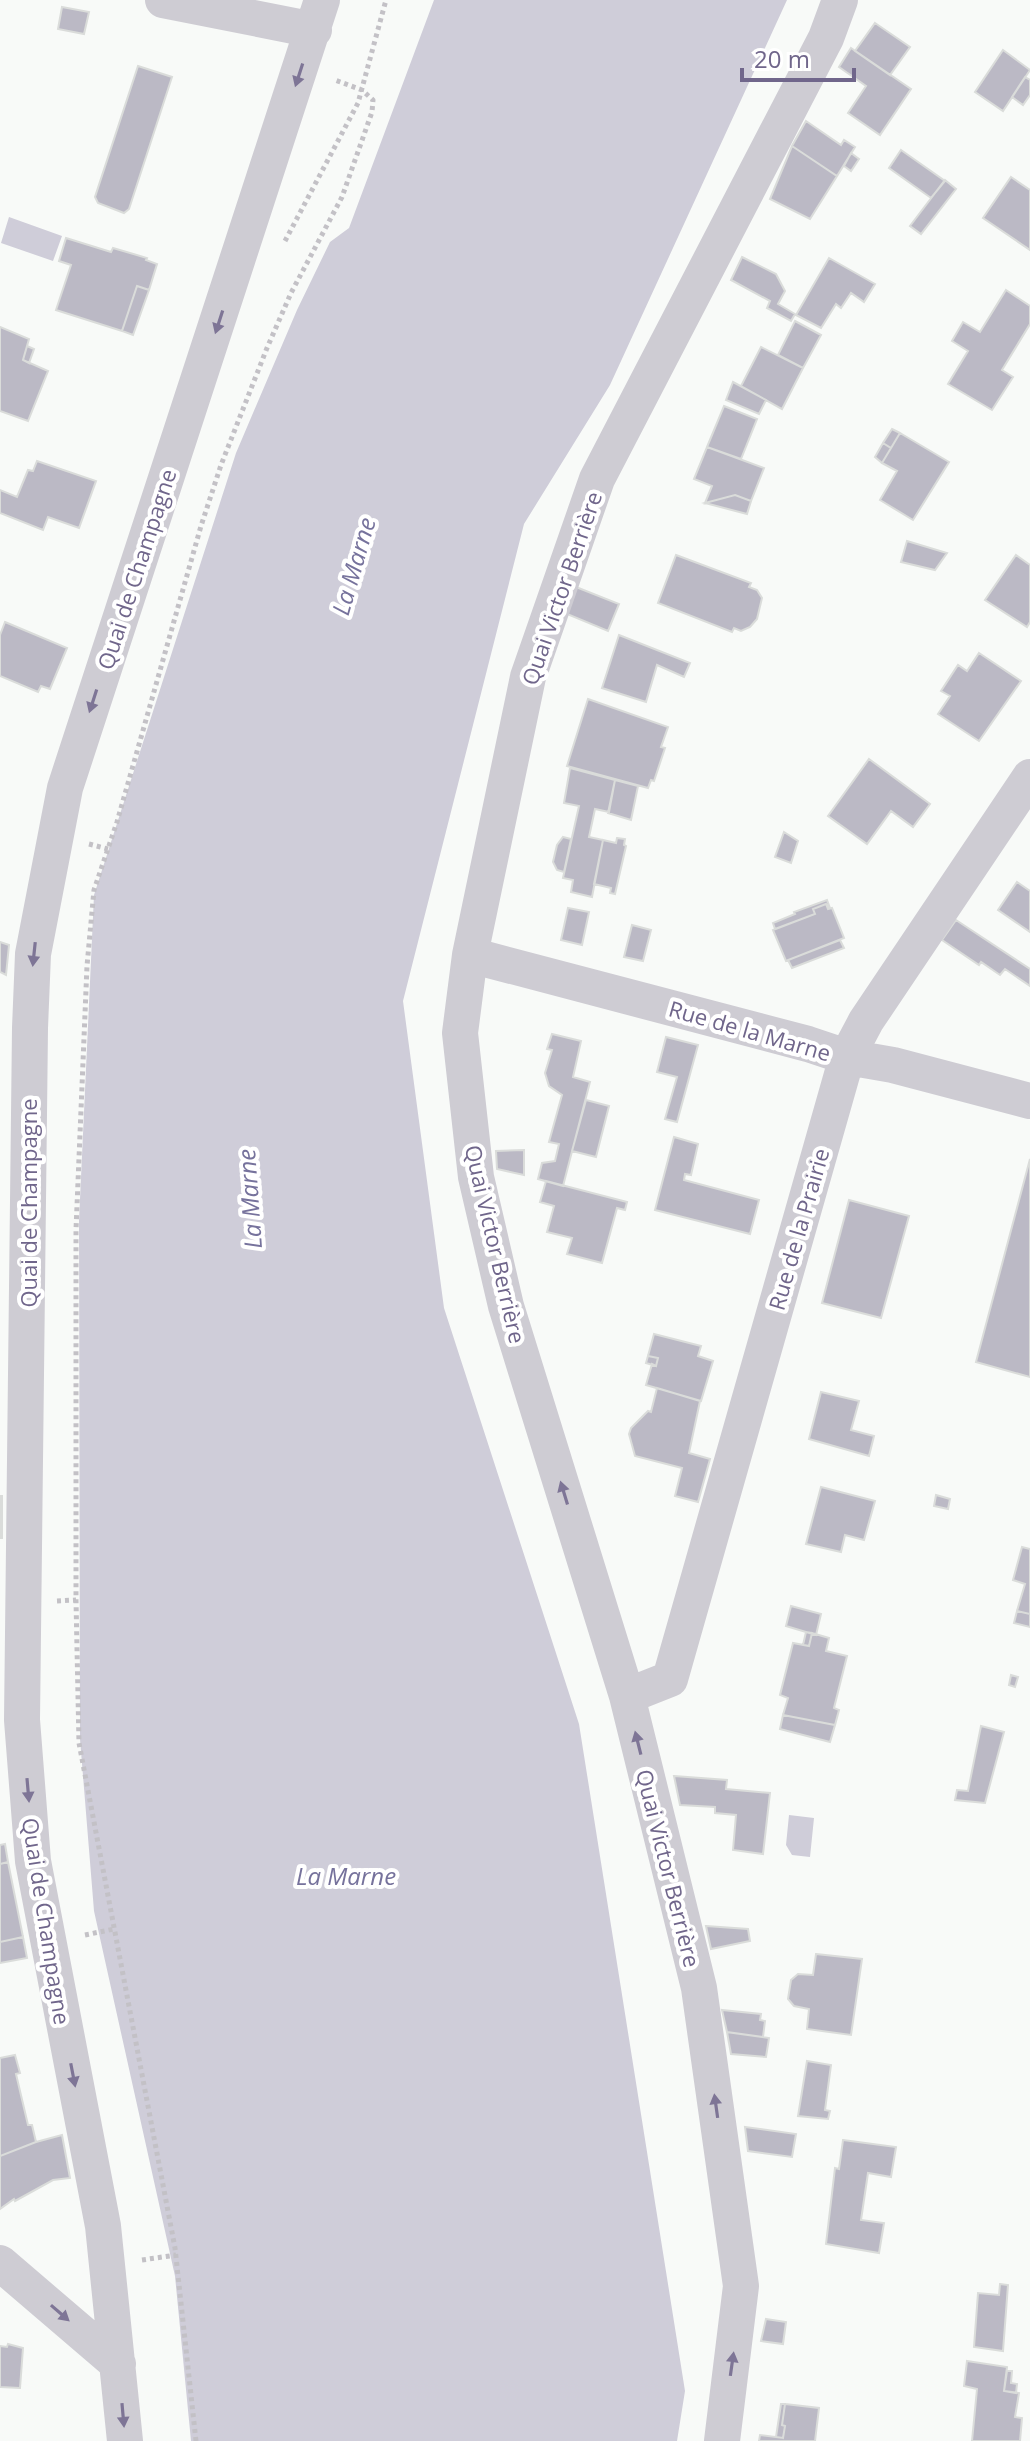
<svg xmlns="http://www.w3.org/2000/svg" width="1030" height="2441" font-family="'Open Sans',sans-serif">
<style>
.water{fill:#cfcdd9}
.building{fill:#bbb9c5;stroke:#dadcda;stroke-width:2}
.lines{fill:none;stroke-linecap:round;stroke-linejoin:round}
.path{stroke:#c3c1c6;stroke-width:5;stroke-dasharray:4 4;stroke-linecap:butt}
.street{stroke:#ceccd3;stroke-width:36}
.oneway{fill:#7e7596}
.labels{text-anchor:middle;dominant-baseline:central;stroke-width:8;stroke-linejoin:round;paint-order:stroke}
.street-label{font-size:22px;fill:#70668b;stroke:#fff}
.water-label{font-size:24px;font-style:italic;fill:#76729c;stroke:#fff}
</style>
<rect width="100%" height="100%" fill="#f8faf8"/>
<!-- water -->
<path class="water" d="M434 0H787L610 385 524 524 403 1001 444 1308 579 1724 685 2391 677 2441H191L175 2276 94 1911 80 1739 79 1221 94 895 236 453 297 310 330 242 349 228Z
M9 217 62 236 53 261 1 243Z
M789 1815 814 1818 810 1857 792 1855 786 1845Z"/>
<!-- building -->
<path class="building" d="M62 7 89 12 84 34 58 29Z
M875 23 910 47 890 75 855 51Z
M851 48 911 89 880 135 848 113 866 86 839 67Z
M1003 50 1030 70 1003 111 975 92Z
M138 66 172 77 129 209 124 213 98 203 95 197Z
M1025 77 1030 80V95L1023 105 1012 97Z
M806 121 841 145 844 140 855 147 837 176 792 146Z
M792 146 837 176 810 219 770 199Z
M901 150 945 181 931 198 889 168Z
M851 153 859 159 851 171 844 166Z
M1011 177 1030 190V250L983 218Z
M945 180 956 189 921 234 910 226Z
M66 238 111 252 113 248 147 258 146 260 157 264 149 290 137 286 122 331 56 310 71 265 59 261Z
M742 257 776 274 785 291 778 304 795 314 791 321 767 308 770 301 731 280Z
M829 258 875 284 864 302 851 293 841 308 836 304 821 328 796 315Z
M137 286 149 290 133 335 122 331Z
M1006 290 1030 306V324L1002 370 1013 377 992 410 948 384 968 351 952 341 963 322 980 332Z
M795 321 821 335 803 368 778 355Z
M0 327 29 339 23 360 48 371 28 421 0 411Z
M27 346 34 349 29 363 23 360Z
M761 347 803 368 782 409 741 386Z
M733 382 766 400 759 414 726 400Z
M724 406 757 419 741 459 707 447Z
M892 429 900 433 891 448 883 443Z
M900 433 949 462 913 520 880 500 897 471 882 463Z
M883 443 891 448 882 463 875 457Z
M707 447 764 468 751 501 735 495 705 503 712 486 694 479Z
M37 461 96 481 79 528 48 517 43 530 0 513V490L17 497 28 470 33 471Z
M735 495 751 501 747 514 705 503Z
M907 541 947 553 935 570 901 562Z
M676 555 751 583 749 587 757 590 762 598 757 619 750 627 741 631 734 628 732 632 658 603Z
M1016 555 1030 565V622L1027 627 985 600Z
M576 587 619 604 608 631 567 614Z
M5 622 67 648 50 689 41 686 38 692 0 676V635Z
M619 635 690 663 684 677 657 665 646 702 602 688Z
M979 653 1021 681 979 741 938 714 950 696 941 691 958 665 967 671Z
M588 699 668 727 661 747 665 748 654 781 651 780 648 788 567 766Z
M869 759 930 804 913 827 891 811 867 844 828 816Z
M570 768 615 780 609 812 595 809 589 837 603 840 592 897 571 892 573 880 563 878 579 806 564 803Z
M615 780 638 786 631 820 608 813Z
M784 832 798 841 791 863 775 857Z
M563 837 571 839 564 872 557 870 553 862 557 845Z
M617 838 625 839 624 845 626 846 615 894 610 893 611 888 594 884 603 840 616 843Z
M1017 882 1030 891V932L998 910Z
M827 900 830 908 826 904 813 909 815 914 775 929 773 923 795 914 794 912Z
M826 904 828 909 832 908 844 938 786 961 773 930 815 914 813 909Z
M568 908 589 912 582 945 561 940Z
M956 920 1030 969V986L1005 969 1000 975 981 962 979 965 942 940Z
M632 925 651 930 643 961 624 957Z
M840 940 844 948 792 968 788 960Z
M0 942 9 945 6 975 0 972Z
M552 1034 581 1041 573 1077 590 1082 563 1186 538 1179 542 1163 555 1161 559 1144 549 1142 562 1095 549 1086 545 1073 552 1050 547 1049Z
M666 1037 698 1045 677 1122 665 1119 677 1077 657 1072Z
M586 1100 609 1106 596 1157 572 1151Z
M674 1137 698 1144 691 1175 685 1174 684 1180 759 1200 750 1234 655 1210Z
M524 1150V1175L497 1169 496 1151Z
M1030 1159V1377L976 1362Z
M546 1181 627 1202 625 1210 617 1208 602 1263 567 1254 572 1238 547 1232 554 1206 540 1202Z
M849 1200 909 1216 881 1318 822 1303Z
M654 1334 701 1346 698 1356 713 1361 701 1401 646 1385 652 1364 656 1366 658 1358 648 1356Z
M648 1356 658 1358 656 1366 646 1363Z
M657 1388 700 1401 689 1453 710 1459 698 1502 675 1496 682 1468 635 1456 629 1434 631 1428 648 1411 651 1412Z
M821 1392 859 1401 851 1430 874 1436 869 1456 809 1439Z
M821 1487 875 1501 864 1540 845 1535 841 1552 806 1544Z
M936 1495 950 1499 948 1509 934 1506Z
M0 1496H2V1538H0Z
M1022 1547 1030 1549V1614L1017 1611 1025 1584 1013 1580Z
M791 1606 821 1614 816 1635 786 1626Z
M1017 1611 1030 1614V1627L1014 1623Z
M806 1632 812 1633 809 1646 803 1645Z
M812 1633 829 1638 826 1651 847 1656 834 1708 839 1710 835 1725 783 1715 788 1698 780 1695 793 1643 809 1646Z
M1011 1675 1018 1677 1015 1687 1009 1685Z
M783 1715 835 1725 830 1742 780 1729Z
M981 1726 1004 1732 985 1803 955 1800 957 1790 968 1791Z
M674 1776 727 1780 726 1789 770 1793 763 1854 733 1850 736 1815 715 1813V1807L680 1805Z
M5 1844 8 1862 0 1864V1845Z
M8 1862 23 1937 0 1942V1864Z
M706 1926 748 1929 750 1941 711 1949Z
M23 1937 27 1958 0 1963V1942Z
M816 1954 862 1959 851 2035 807 2029 809 2009 794 2006 788 1999 791 1980 798 1974 813 1975Z
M722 2010 761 2014 760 2020 765 2021 763 2037 727 2032Z
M727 2032 769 2038 766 2057 731 2054Z
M15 2055 20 2073 16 2074 28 2125H32L36 2142 0 2156V2058Z
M807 2061 831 2065 825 2110 830 2111 828 2119 798 2116Z
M745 2127 796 2134 792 2157 748 2151Z
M62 2135 70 2178 53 2180 15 2201 14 2199 0 2209V2156L36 2142Z
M843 2140 896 2147 891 2177 868 2173 861 2220 884 2223 879 2253 826 2244 835 2168 839 2169Z
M1000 2284 1008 2285 1003 2351 974 2347 978 2293 999 2295Z
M766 2319 786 2322 783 2344 761 2341Z
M8 2344 23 2348 20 2388 0 2387V2346L7 2347Z
M967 2361 1007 2367 1004 2391 1019 2393 1015 2417 1022 2418 1020 2441H972L977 2389 964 2386Z
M1007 2371H1012L1011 2383 1017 2384 1016 2393 1004 2391Z
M781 2404H785L782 2425 785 2426 783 2438 776 2437Z
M785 2404 819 2408 815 2441H759L760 2435 783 2438 785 2426 782 2425Z"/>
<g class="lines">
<!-- path -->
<path class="path" d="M285 241 358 103 386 0
M89 844 108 849
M57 1601 76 1600
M85 1935 114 1929
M142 2260 176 2255
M196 2441 175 2248 79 1743 76 1600V1230L87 966 94 890 117 822 201 526 221 465 267 348 291 293 342 197 372 112 373 100 362 90 335 80"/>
<!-- street -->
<path class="street" d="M163 0 314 30
M470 955 808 1044 847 1057 893 1065 1030 1101
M627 1696 670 1679 847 1057 866 1021 1030 777
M0 2263 118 2364
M125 2441 103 2226 33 1861 22 1720 30 1028 33 954 65 788 322 0
M722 2441 741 2286 699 1988 627 1696 506 1306 476 1177 460 1033 470 955 528 677 597 479 826 38 840 0"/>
</g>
<!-- one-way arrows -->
<defs><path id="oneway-solid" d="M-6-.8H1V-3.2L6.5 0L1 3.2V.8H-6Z" transform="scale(2)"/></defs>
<g class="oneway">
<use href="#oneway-solid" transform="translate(299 75) rotate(108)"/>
<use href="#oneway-solid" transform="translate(219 322) rotate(108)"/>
<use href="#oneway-solid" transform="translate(93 701) rotate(108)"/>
<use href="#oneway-solid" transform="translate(34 954) rotate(96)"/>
<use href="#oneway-solid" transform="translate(564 1493) rotate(-107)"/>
<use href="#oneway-solid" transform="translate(638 1743) rotate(-104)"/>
<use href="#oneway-solid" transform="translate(28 1790) rotate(85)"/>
<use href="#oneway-solid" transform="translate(73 2075) rotate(79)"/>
<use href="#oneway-solid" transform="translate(716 2106) rotate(-98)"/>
<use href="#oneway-solid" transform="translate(60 2313) rotate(41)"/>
<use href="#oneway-solid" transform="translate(732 2364) rotate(-82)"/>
<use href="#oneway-solid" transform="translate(123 2415) rotate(85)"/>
</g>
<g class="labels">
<!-- street labels -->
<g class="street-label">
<text transform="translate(136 569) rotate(-72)">Quai de Champagne</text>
<text transform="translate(561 588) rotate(-71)">Quai Victor Berrière</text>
<text transform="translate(750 1030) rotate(16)">Rue de la Marne</text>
<text transform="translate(28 1203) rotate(-90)">Quai de Champagne</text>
<text transform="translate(798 1229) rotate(-74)">Rue de la Prairie</text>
<text transform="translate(496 1244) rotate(77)">Quai Victor Berrière</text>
<text transform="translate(669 1868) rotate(76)">Quai Victor Berrière</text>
<text transform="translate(47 1921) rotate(81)">Quai de Champagne</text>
</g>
<!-- water labels -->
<g class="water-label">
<text transform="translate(353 566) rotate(-74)">La Marne</text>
<text transform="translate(249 1199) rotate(-94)">La Marne</text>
<text x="346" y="1875">La Marne</text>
</g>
</g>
<!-- scale -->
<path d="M742 68v12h112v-12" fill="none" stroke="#70668b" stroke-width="4"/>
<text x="754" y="68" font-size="24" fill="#70668b" stroke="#ffffff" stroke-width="6" paint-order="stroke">20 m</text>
</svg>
